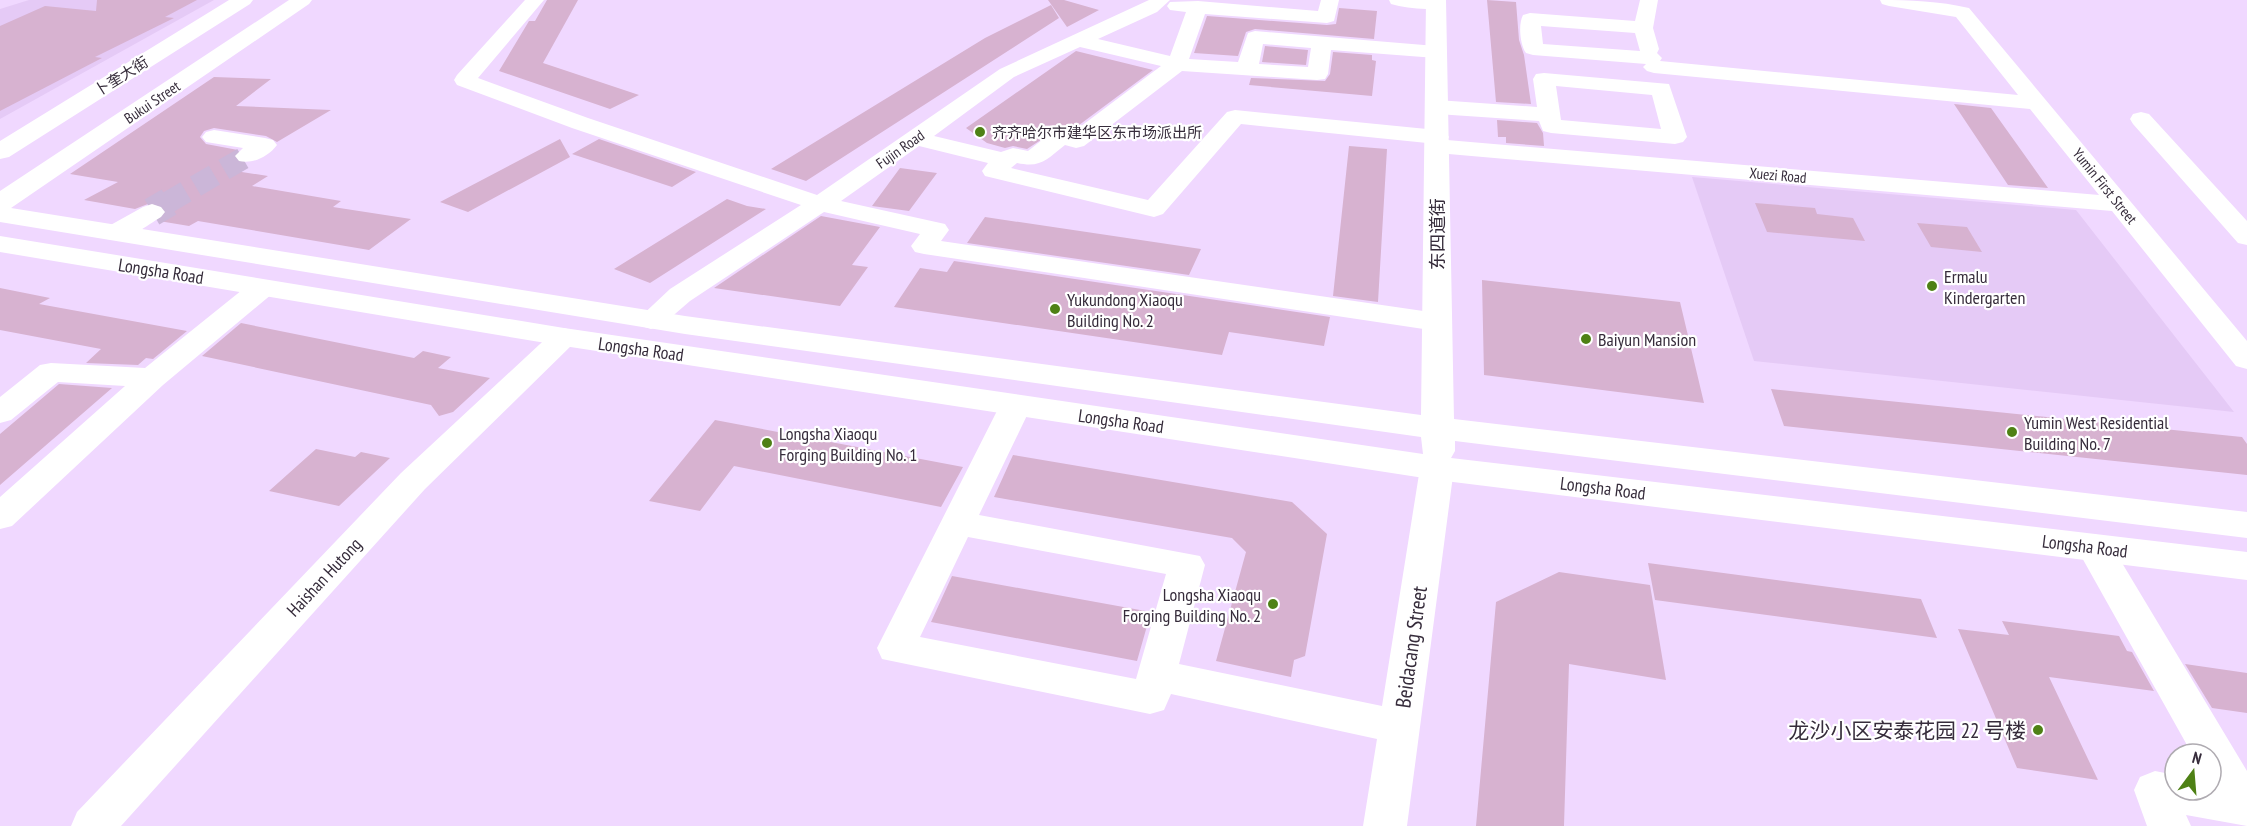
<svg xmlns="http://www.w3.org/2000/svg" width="2247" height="826" font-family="'PT Sans Narrow','Noto Sans SC',sans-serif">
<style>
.built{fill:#e5caf6}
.building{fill:#d7b2d0}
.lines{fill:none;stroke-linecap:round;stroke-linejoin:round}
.minor-tunnel-far1{stroke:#cbb6d8;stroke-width:22;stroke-dasharray:22 11;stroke-linecap:butt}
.minor-tunnel{stroke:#cbb6d8;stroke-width:29;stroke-dasharray:29 14;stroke-linecap:butt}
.minor{fill:#fff;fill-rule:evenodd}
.major{fill:#fff;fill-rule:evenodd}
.poi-dot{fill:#4e8115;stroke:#fff;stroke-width:2}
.labels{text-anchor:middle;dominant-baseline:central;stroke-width:4.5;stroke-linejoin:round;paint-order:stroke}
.far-street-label{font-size:15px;fill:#362c3b;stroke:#fff}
.far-poi-label{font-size:15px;fill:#362c3b;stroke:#fff;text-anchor:start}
.street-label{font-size:18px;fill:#362c3b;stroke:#fff}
.poi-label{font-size:18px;fill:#362c3b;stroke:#fff;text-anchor:start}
.near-street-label{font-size:21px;fill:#362c3b;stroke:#fff}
.near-poi-label{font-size:21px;fill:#362c3b;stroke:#fff;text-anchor:end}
</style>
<rect width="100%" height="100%" fill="#f0d8ff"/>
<!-- built -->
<path class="built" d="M29 0H214L0 119V9Z
M1692 177 2076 210 2234 412 1754 361Z"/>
<!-- building -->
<path class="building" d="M97 0H197L165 17 174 18 95 57 102 58 0 111V26L45 6 96 11Z
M547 0H578L543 63 639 95 610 109 499 71 529 21H535Z
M1048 0H1064L1099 10 1067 27Z
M1487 0 1516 2 1519 40 1524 55 1531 104 1496 102Z
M1051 5 1059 18 806 181 771 169 985 38Z
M1339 8 1377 11 1374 39 1255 29 1246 32 1238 56 1194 53 1207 16 1327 25 1336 24Z
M1265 46 1308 50 1306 65 1262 62Z
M1076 51 1153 70 1071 131 1053 132 1027 149 1013 146 1005 148 987 143 966 128Z
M1333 52 1372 55V60L1376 61 1372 96 1249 85 1251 78 1325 81 1330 74Z
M214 77 271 79 236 106 331 110 277 142 266 136 214 128 204 131 200 137 206 144 238 150 233 156 240 163 229 170 268 176 252 186 341 201 333 207 411 219 369 250 198 221 189 226 159 221 167 212 163 206 153 202 135 209 84 200 118 182 70 174Z
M1954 104 1991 108 2048 188 2008 185Z
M1497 120 1537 123 1543 133 1544 146 1506 143V137H1498Z
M560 139 570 157 468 212 440 202Z
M599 139 696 172 672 187 572 154Z
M1349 146 1387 149 1378 302 1333 296Z
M900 168 937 173 909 211 872 206Z
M727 199 747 206 766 209 650 283 614 269Z
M1755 203 1815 208 1817 214 1853 218 1865 241 1767 232Z
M821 216 880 227 852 265 868 267 840 306 714 288Z
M985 217 1201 249 1189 275 967 243Z
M1917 223 1967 227 1982 252 1931 247Z
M954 261 1330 317 1324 346 1229 332 1222 355 894 307 920 268 947 272Z
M1482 280 1680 302 1704 403 1484 375Z
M0 288 50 298 39 304 187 331 153 359 146 358 138 365 86 363 101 349 0 330Z
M241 323 414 358 423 351 451 357 438 368 490 378 453 412 439 416 431 405 202 356Z
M59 384 112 388 0 485V434Z
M1771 389 2242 437 2247 444V475L1784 426Z
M715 420 963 467 941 507 734 466 700 511 649 501Z
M316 449 355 457 361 452 390 458 339 506 269 491Z
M1013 455 1292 502 1327 534 1305 656 1294 660 1291 677 1216 661 1246 552 1232 538 994 497Z
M1648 563 1921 599 1937 638 1655 600Z
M1559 572 1650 585 1666 680 1569 664 1564 826H1476L1496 602Z
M952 576 1151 612 1137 661 931 622Z
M2002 621 2119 636 2127 651 2132 652 2154 691 2049 677 2098 780 2017 768 1958 629 2009 635Z
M2185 664 2247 673V713L2212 708Z"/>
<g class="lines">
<!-- minor-tunnel-far1 -->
<path class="minor-tunnel-far1" d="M167 203 247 156"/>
<!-- minor-tunnel -->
<path class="minor-tunnel" d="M152 212 169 202"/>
<!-- minor -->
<path class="minor" d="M525 0H544L478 78 588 118 817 195 1000 69 1149 0H1170L1157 12 1098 39 1170 56 1186 12 1170 10 1167 6 1170 2 1198 1 1318 11 1321 0H1339L1334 21 1327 23 1205 14 1189 59 1238 62 1248 33 1255 31 1436 46 1443 48 1446 52 1443 56 1436 58 1331 50 1328 74 1325 79 1317 80 1182 71 1084 146 1076 148 1065 145C1046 160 1041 168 1017 163L1011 168 1148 200 1227 112 1235 110 1437 130 1445 132 1449 137 1447 140 2099 195 2030 109 1654 73 1647 71 1643 67 1646 64 1533 55 1526 53C1520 45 1518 24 1523 15L1530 13 1635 21 1640 0H1658L1653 28 1659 49 1657 53 1662 58 1660 61 2018 95 1956 17 1889 6 1882 4 1880 0C1910 0 1939 1 1969 8L2247 341V369L2236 366 2112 211 1437 153 1429 151 1425 146 1427 143 1241 124 1163 214 1154 217 985 176 982 171 988 163 919 146 841 201 945 224 949 230 941 241 1437 313 1447 316 1451 322 1447 328 1437 331 924 254 915 252 911 246 920 234 824 212 690 301 661 326 651 329 641 326 637 320 670 289 801 205 572 128 457 85 454 80 457 75ZM1541 26 1635 33 1640 51 1543 44ZM1263 44 1311 48 1308 67 1259 64ZM1080 47 1161 66 1072 133C1053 128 1043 140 1028 151L1013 148 1001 152 934 136 1014 77Z
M1389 0H1443L1446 3 1443 7C1428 11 1406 8 1391 4Z
M1544 73 1669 84 1687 137 1683 142 1675 144 1551 133 1543 131 1539 121 1437 114 1429 112 1426 107 1429 102 1437 100 1537 107 1533 79 1536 74ZM1556 86 1652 95 1661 129 1561 120Z
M2141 112 2149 114 2247 221V245L2238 243 2133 124 2130 119 2133 114Z
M214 130 265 138 273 140 277 145C268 157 253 164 239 161L235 156 243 148 206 142 202 137 206 132Z
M152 204 161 207 165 212 161 217C144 227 127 243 107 239L103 233 107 227 143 207Z
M262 280 272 282 276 288 272 294 163 385 12 526 0 529V497L125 386 58 382 11 420 0 423V397L40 365 51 363 145 368 252 282Z
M564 328 574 331 579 337 574 343 425 489 121 826H71L77 812 401 473 554 331Z
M1016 395 1027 398 1032 405 979 515 1200 556 1205 565 1179 664 1382 706 1420 468 1425 460 1437 457 1449 460 1454 468 1407 826H1363L1377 739 1171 694 1164 710 1150 714 882 659 877 648 1000 405 1005 398ZM968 537 1166 574 1136 679 920 637Z
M2094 534 2107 538 2247 771V826L2186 815 2191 826H2147L2134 790 2140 777 2155 771 2175 775V790H2211V754H2192L2076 547 2081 538Z"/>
<!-- major -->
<path class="major" d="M229 0H253L250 4 9 157 0 159V141Z
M289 0H312L309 4 11 208 685 316 1421 415 1426 0H1446L1454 419 2247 512V538L1455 441V451L1451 458 2247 552V580L1437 480 564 346 0 252V236L564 328 1423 454 1421 437 685 334 0 222V191Z"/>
</g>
<!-- markers -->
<g class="poi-dot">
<circle cx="980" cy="132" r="6"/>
<circle cx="1932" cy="286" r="6"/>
<circle cx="1055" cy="309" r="6"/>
<circle cx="1586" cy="339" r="6"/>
<circle cx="2012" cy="432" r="6"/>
<circle cx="767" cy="443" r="6"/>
<circle cx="1273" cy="604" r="6"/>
<circle cx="2038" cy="730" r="6"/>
</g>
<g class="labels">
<!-- far-street labels -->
<g class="far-street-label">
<text transform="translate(121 76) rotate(-32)">卜奎大街</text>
<text transform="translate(152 102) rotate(-34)">Bukui Street</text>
<text transform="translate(900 149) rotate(-35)">Fujin Road</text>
<text transform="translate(1778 175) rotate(5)">Xuezi Road</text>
<text transform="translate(2105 186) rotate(51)">Yumin First Street</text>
</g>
<!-- far-poi labels -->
<g class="far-poi-label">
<text x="992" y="132">齐齐哈尔市建华区东市场派出所</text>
</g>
<!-- street labels -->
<g class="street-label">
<text transform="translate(1437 234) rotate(-90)">东四道街</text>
<text transform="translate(161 271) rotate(9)">Longsha Road</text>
<text transform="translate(641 349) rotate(8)">Longsha Road</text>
<text transform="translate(1121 421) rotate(8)">Longsha Road</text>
<text transform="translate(1603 488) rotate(7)">Longsha Road</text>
<text transform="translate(2085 546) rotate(7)">Longsha Road</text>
<text transform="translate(324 577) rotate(-47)">Haishan Hutong</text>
</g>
<!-- poi labels -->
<g class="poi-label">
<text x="1944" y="276">Ermalu<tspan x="1944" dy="21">Kindergarten</tspan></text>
<text x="1067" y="299">Yukundong Xiaoqu<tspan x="1067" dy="21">Building No. 2</tspan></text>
<text x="1598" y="339">Baiyun Mansion</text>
<text x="2024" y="422">Yumin West Residential<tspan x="2024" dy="21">Building No. 7</tspan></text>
<text x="779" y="433">Longsha Xiaoqu<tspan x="779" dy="21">Forging Building No. 1</tspan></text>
<text x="1261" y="594" text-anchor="end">Longsha Xiaoqu<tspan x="1261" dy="21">Forging Building No. 2</tspan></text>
</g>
<!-- near-street labels -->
<g class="near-street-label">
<text transform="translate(1411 647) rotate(-82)">Beidacang Street</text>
</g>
<!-- near-poi labels -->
<g class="near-poi-label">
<text x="2026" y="730">龙沙小区安泰花园 22 号楼</text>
</g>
</g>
<!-- north arrow -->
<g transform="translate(2193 772) rotate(16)"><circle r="28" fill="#ffffff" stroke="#afabb1" stroke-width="1.5"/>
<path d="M0-4.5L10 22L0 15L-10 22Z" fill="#4e8115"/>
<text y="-9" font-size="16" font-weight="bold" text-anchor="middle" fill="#362c3b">N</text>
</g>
</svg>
